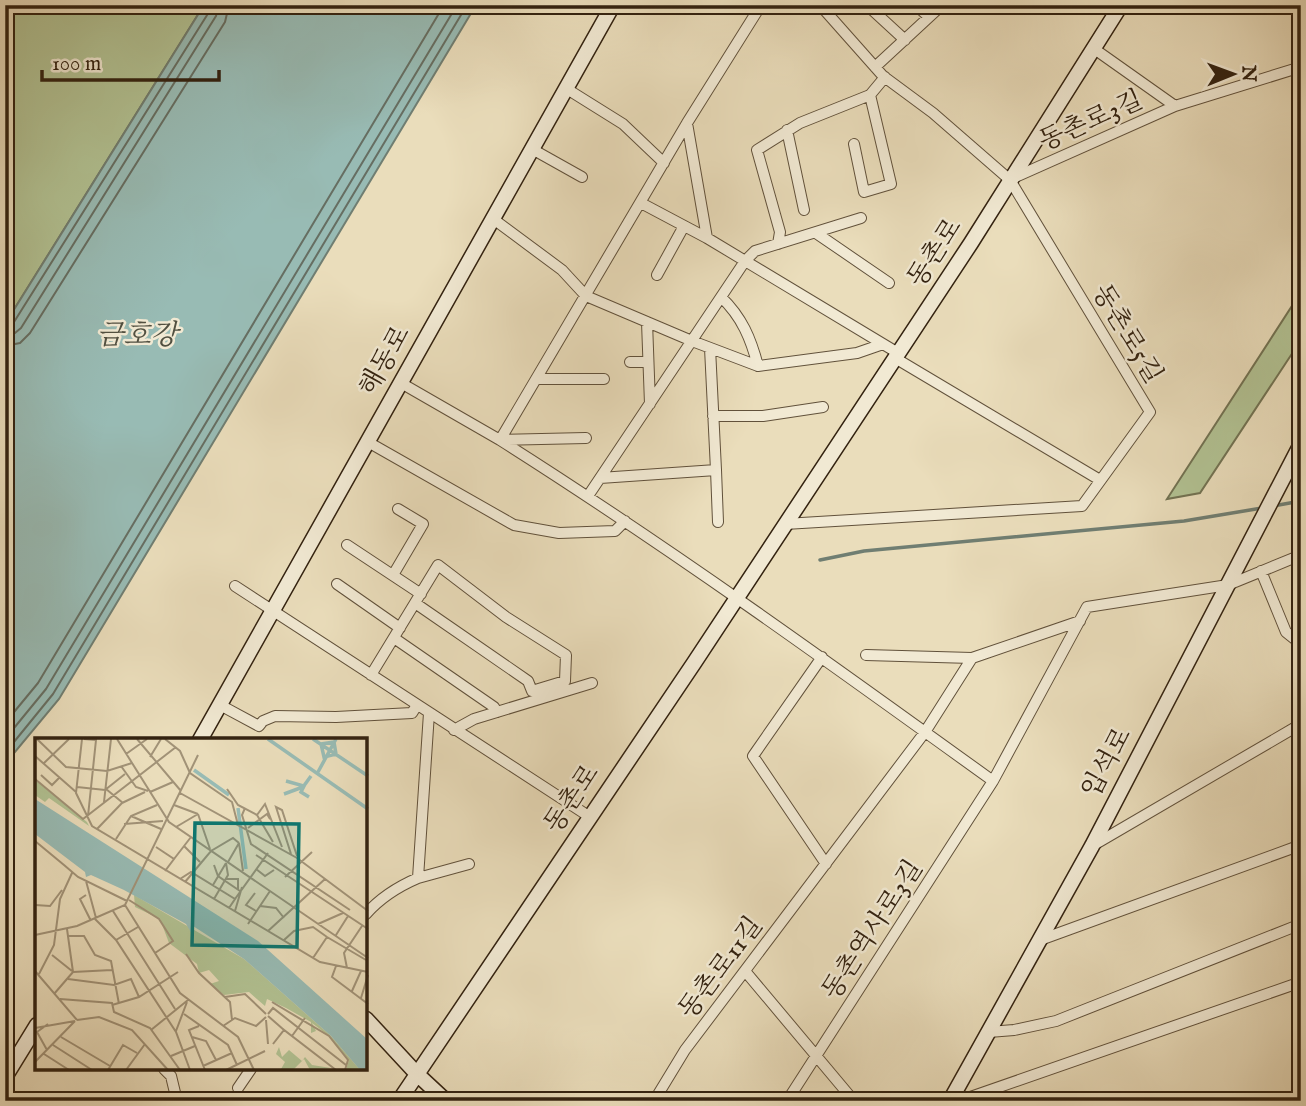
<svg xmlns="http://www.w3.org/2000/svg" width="1306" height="1106" font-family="'IM FELL English','Noto Serif KR',serif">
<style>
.green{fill:#b2c293;stroke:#727252;stroke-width:2}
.water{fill:#98bbb4;stroke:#707e72;stroke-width:2}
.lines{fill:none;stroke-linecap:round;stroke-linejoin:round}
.shore{stroke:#666e62;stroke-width:2}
.stream{stroke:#707e72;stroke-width:3.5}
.street-casing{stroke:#61513b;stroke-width:12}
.secondary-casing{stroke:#332210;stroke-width:17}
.street{stroke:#f1e9d3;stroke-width:10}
.secondary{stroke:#f1e9d3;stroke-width:14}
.labels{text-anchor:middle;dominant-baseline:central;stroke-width:5;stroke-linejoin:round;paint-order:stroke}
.street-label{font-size:26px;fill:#332210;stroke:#f1e9d3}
.water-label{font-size:28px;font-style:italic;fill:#515041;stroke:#f1e9d3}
.inset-river{fill:none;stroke:#98bbb4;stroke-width:3.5}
.inset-road{fill:none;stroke:#a19277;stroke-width:2}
.view{fill:#0f766e;fill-opacity:0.15;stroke:#0f766e;stroke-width:3.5}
.inset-edge{fill:none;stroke:#332210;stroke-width:3.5}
</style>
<rect width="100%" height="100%" fill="#eaddbb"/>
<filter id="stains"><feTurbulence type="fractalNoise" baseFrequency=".00286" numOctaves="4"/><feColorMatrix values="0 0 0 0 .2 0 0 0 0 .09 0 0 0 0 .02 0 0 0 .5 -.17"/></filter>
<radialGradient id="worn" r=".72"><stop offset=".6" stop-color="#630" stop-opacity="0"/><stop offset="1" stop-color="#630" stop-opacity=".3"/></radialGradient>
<!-- green -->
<path class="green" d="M5 5H204L5 324Z
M1301 292V340L1200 493 1167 499Z"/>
<!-- water -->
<path class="water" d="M204 5H476L59 699 5 764V324Z"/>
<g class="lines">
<!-- shore -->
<path class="shore" d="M5 326 14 322 209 12 210 5
M5 335 15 333 21 328 216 16 219 5
M5 346 20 343 30 333 225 22 229 5
M5 723 38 683 444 5
M5 739 46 689 457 5
M5 753 53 694 467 5"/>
<!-- stream -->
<path class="stream" d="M1273 506 1301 501
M820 560 864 551 1184 521 1262 508"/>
<!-- street casing -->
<g class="street-casing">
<path id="street" d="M867 5 905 40
M916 5 929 17
M1093 48 1175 106
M875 67 942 5
M567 89 623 124 664 163
M687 123 707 238
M787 130 804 210
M854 144 864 192 891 184 870 95 885 77
M532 149 582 177
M1011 179 1175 106 1301 67
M641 203 707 238 898 353
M492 218 562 270 586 296 692 341 758 366 857 353 883 344
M816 233 889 283
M778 244 780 232 757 150 800 123 870 95
M657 275 684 226
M721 297C742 317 751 339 758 366
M647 322 650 404
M895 358 1100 480
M630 362H648
M536 379H604
M401 383 500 440 687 123 761 5
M713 416H763L823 407
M500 440C669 547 831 664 993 781
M500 440 586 438
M368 442 514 525 559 533 615 531 625 521
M716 470 718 522
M600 478 716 470 710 348
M588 496 745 261 755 251 861 218
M785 524 1082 506 1150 412 1010 180 933 113 883 76 820 5
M347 545 421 594
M1261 571 1286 632 1301 644
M393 575 423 524 398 509
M337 584 400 628
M235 586 590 817
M394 638 494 707 497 712
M866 655 972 658 1080 621
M822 657 753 756 826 864
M371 675 438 565 506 617 566 655 565 681 532 691 528 681 415 603
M220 705 259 726 263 721 275 716 336 717 412 713 417 705
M454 730 474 719 592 683
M1092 846 1301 724
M418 878 469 864
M366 914C381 897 397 887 418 878L429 713
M1040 940 1301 845
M745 971 854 1101
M989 1032 1014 1030 1056 1021 1301 924
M164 1069 171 1076 177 1101
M238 1088 251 1069
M654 1101 685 1050 925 732 972 658
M787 1101 993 781 1087 607 1228 585 1301 555
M959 1101 1301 982"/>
</g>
<!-- secondary casing -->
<g class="secondary-casing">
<path id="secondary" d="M200 740 613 5
M366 1019 417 1074 446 1101
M5 1077 37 1025
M399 1101 694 663 971 243 1121 5
M950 1101 1092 846 1301 444"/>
</g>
<!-- street -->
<use href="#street" class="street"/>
<!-- secondary -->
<use href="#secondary" class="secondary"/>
</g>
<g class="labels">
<!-- street labels -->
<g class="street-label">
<text transform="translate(1091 121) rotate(-24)">동촌로3길</text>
<text transform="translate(935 253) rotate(-57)">동촌로</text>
<text transform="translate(1127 334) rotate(59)">동촌로5길</text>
<text transform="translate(385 361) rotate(-61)">해동로</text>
<text transform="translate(1107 763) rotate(-62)">입석로</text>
<text transform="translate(572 799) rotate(-56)">동촌로</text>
<text transform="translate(873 930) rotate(-57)">동촌역사로3길</text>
<text transform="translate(721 968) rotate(-53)">동촌로11길</text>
</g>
<!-- water labels -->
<g class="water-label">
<text x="137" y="336">금호강</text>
</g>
</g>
<!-- overview -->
<g transform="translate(35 738)">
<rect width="332" height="332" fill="#eaddbb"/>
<path d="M0 42 52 84 54 88 14 60 10 64 0 57ZM99 157 209 221 296 298 325 332H311L314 322 294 298 277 285 281 293 276 295V284L251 270 232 261 230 268 214 254 189 257 175 246 184 243 174 232 164 235 162 226 134 205 125 181 100 169ZM244 309 247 319 254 312 267 323 270 319 277 327 296 330 275 332 269 321 258 332 246 331 250 324 241 316Z" fill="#b2c293"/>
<path d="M0 61 223 203 332 301V332H325L296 298 209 221 158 188 157 196 151 186 89 152 56 137 51 139 50 134 0 96Z" fill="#98bbb4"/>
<path class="inset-river" d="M233 1 333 71M278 1 333 38M299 4 301 16 289 19 286 6ZM159 32 194 57M283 34 301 1M251 43 269 48 266 54 274 59M249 56 268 49 276 38M203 70 211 131"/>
<path class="inset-road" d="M2 1 31 29 72 33 97 25M47 1 41 55 57 88 285 224 333 234M49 1 61 2 53 78M82 1 134 84 333 220M102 1 146 53M130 1 145 13 155 35 197 64 203 87M91 16 112 1M0 18 41 54M115 19 126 1M8 26 34 1M86 28 101 49 113 53M6 37 17 47 24 40M0 41 48 81 141 9M42 49 70 52 90 36M71 51 88 65M192 51 203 67 222 77 238 104M115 54 138 44M145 55 262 120 333 173M69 64 76 1M87 65 110 54M139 67 163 76M210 70 207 77 216 106 315 172M163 76 175 111M222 77 230 66 247 109M96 78 126 91M89 86 128 83M141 89 163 76M213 90 232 76 235 81M62 91 87 65M81 101 96 78 122 67M0 103 29 127M204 105 208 133M149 108 165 124M121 109 139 121 130 133M256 116 241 69 247 72 262 118M221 117 333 191M139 121 156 99M193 124 204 105M29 127 43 139 92 163M179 127 183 138 205 153M221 131 230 138 239 132M250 139 277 114M145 141 156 134 200 161 194 170M191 141H203V152M51 143 61 180M150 144 176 113 198 100 204 105M178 147 191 125M220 155 211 167 221 173M51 157 45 161 56 183M179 161 193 137 191 125M200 161 233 115M94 162 124 181 138 203 120 215M0 167 15 168 27 152M90 167 145 255 203 299 219 332M225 168 241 170 249 180M78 173 140 271M200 173 207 149M60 181 81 202 141 294 155 332M213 186 235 153M283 186 308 175M32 191 38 234M233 193 290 141M0 197 42 188 90 167 163 17M301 197 313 178M33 198H49L60 217 76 223 84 266M292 199 331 222M81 202 103 189M249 202 259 193 278 189 292 199M151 216 164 235 195 264 197 282M17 217 37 233M278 220 292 199M301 228 297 239 333 266M312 230 309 215 327 188M0 233 42 282M38 234 77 232M4 236 19 207 25 161 37 135M33 241 79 247 96 241 104 259M317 253 326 233M19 256 38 234M190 259 210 256 231 276M326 260 333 237M25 261 77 265 79 274 115 290 145 332M237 264 294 298 313 322 310 332M77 267 104 259 143 234M149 276 193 307 202 327M233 276 238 270 311 327M233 278 249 292M42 282 64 279 97 292 133 332M231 282 233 306M164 288 154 292 170 332M188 288 200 280 221 288 231 279M0 290 40 283M116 292 153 262M141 293 152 264M257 298 270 280M26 299 75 328M157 299 171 303 181 322M238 306 249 292 301 332M18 307 57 332M12 312 2 294 13 286M9 316 34 332M136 318 160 308M0 324 40 283M168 328 197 315M73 332 88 307 102 315M91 332 110 306M191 332 230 313"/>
<path class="view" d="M160 85 264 86 262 209 157 207Z"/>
<rect width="332" height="332" class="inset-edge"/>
</g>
<!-- margin -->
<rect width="1306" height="1106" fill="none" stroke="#eaddbb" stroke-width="28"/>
<rect x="7" y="7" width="1292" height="1092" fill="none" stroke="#332210" stroke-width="3.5"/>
<rect x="14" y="14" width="1278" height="1078" fill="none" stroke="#332210" stroke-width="2"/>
<!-- north arrow -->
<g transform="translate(1233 74) rotate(89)" stroke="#f1e9d3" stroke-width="5" paint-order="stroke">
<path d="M0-5L12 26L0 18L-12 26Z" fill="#332210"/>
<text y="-10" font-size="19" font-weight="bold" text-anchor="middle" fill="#332210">N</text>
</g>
<!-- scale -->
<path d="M42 70v10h177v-10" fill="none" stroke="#332210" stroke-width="3.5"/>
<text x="52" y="70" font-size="21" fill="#332210" stroke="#f1e9d3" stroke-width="5" paint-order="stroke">100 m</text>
<rect width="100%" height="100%" filter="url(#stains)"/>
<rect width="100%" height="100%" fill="url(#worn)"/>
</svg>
